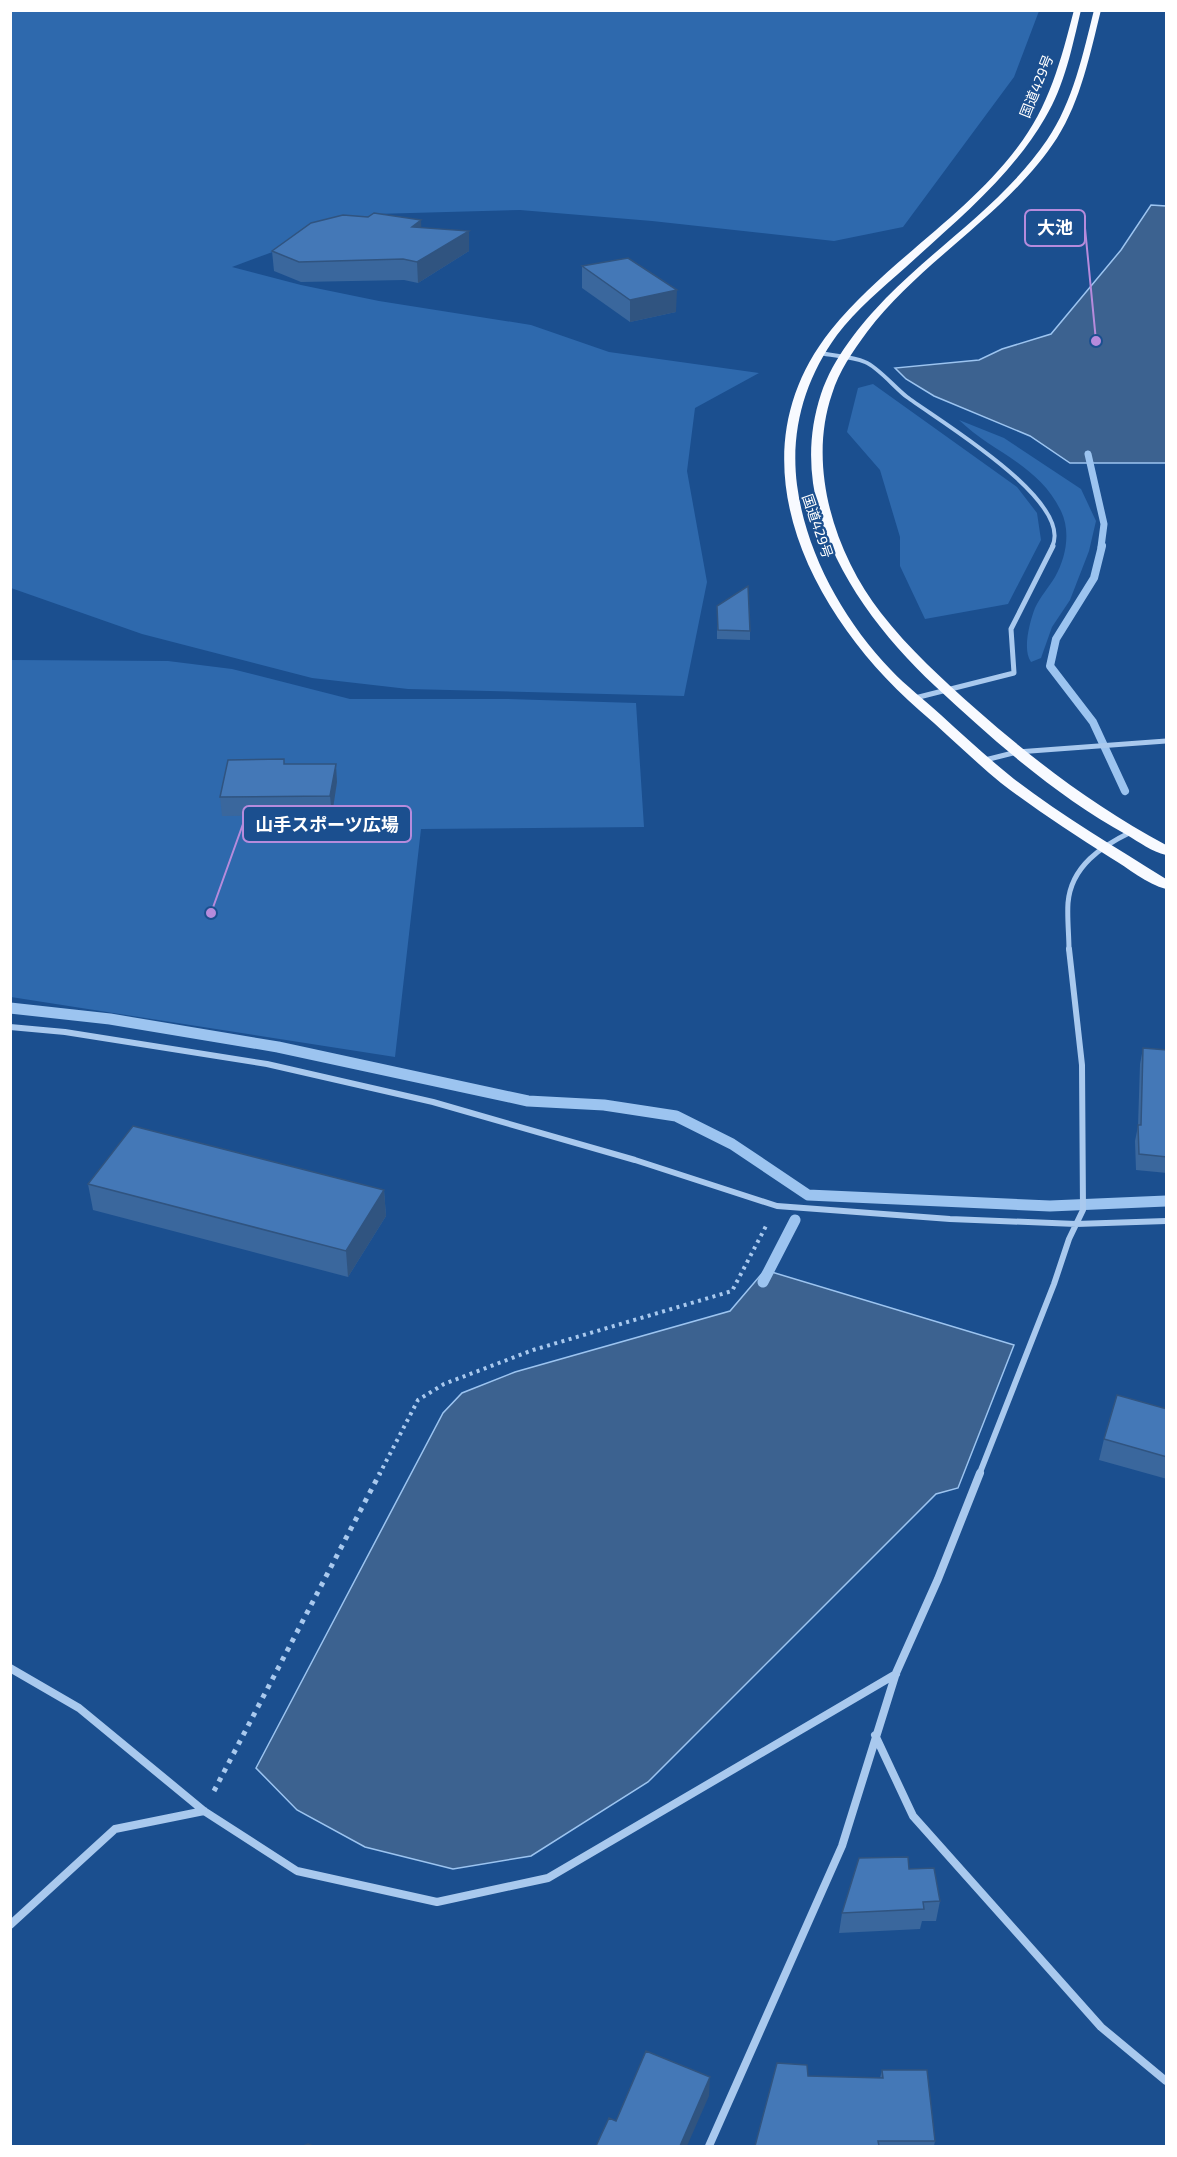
<svg xmlns="http://www.w3.org/2000/svg" width="1177" height="2157" font-family="'Exo 2','Noto Sans JP',sans-serif">
<style>
.green{fill:#2e69ad}
.water{fill:#3c6290;stroke:#9cc4f0;stroke-width:1.5}
.lines{fill:none;stroke-linecap:round;stroke-linejoin:round}
.stream-far2{stroke:#9cc4f0;stroke-width:7}
.stream-far1{stroke:#9cc4f0;stroke-width:8}
.stream{stroke:#9cc4f0;stroke-width:11}
.path-far1{stroke:#a9c9ee;stroke-width:4;stroke-dasharray:3 4.5;stroke-linecap:butt}
.path{stroke:#a9c9ee;stroke-width:5;stroke-dasharray:4.5 6;stroke-linecap:butt}
.minor-far3{stroke:#a9c9ee;stroke-width:4}
.minor-far2{stroke:#a9c9ee;stroke-width:5}
.minor-far1{stroke:#a9c9ee;stroke-width:6}
.minor{stroke:#a9c9ee;stroke-width:8}
.trunk{fill:#f8faff;fill-rule:evenodd}
.wall{fill:#3a679d}
.shaded-wall{fill:#305480}
.building{fill:#4478b7;stroke:#305480;stroke-width:1.5}
.labels{text-anchor:middle;dominant-baseline:central;stroke-width:4.5;stroke-linejoin:round;paint-order:stroke}
.far-street-label{font-size:14px;fill:#fff;stroke:#1b4f8f}
.leader{fill:none;stroke:#b68bdc;stroke-width:2}
.callout-dot{fill:#b68bdc;stroke:#1b4f8f;stroke-width:2}
.callout{fill:#1b4f8f;stroke:#b68bdc;stroke-width:2}
.callout-label{font-size:18px;text-anchor:middle;font-weight:bold;fill:#fff}
</style>
<rect width="100%" height="100%" fill="#1b4f8f"/>
<!-- green -->
<path class="green" d="M11 11H1039L1014 77 903 227 834 241 652 221 520 210 375 214 232 267 301 285 379 301 531 325 609 352 759 373 695 408 687 471 707 582 684 696 408 689 312 678 142 634 11 588Z
M873 384 1017 487 1037 513 1041 540 1008 604 925 619 900 566V537L880 470 847 432 858 388Z
M959 420 1004 438 1081 489 1096 521 1089 551 1070 600 1052 627 1041 658 1031 662C1022 650 1030 621 1035 608 1040 597 1049 587 1055 577 1066 557 1071 532 1061 511 1038 464 993 453 959 420Z
M10 660 168 661 232 669 350 699H506L636 703 644 827 421 829 395 1057 11 997Z"/>
<!-- water -->
<path class="water" d="M1151 205 1166 206V463H1070L1030 436 934 396 906 379 895 368 979 360 1002 349 1051 334 1121 250Z
M765 1270 1014 1345 958 1488 936 1494 648 1782 531 1856 453 1869 365 1847 297 1810 256 1768 443 1413 462 1393 515 1372 730 1311Z"/>
<g class="lines">
<!-- stream-far2 -->
<path class="stream-far2" d="M1088 454 1104 524 1101 547"/>
<!-- stream-far1 -->
<path class="stream-far1" d="M1102 546 1094 578 1056 639 1050 666 1093 722 1125 791"/>
<!-- stream -->
<path class="stream" d="M10 1008 110 1019 278 1047 528 1101 604 1105 676 1116 732 1144 808 1195 1050 1206 1166 1201
M763 1282 795 1220"/>
<!-- path-far1 -->
<path class="path-far1" d="M379 1475 418 1400 444 1384 533 1350 732 1291 766 1226"/>
<!-- path -->
<path class="path" d="M214 1791 380 1473"/>
<!-- minor-far3 -->
<path class="minor-far3" d="M820 353C834 356 852 356 865 362 878 367 895 388 907 397 939 421 1075 501 1052 547"/>
<!-- minor-far2 -->
<path class="minor-far2" d="M915 698 1014 673 1011 629 1053 546
M985 760 1017 752 1166 741
M1069 950C1069 935 1067 918 1068 903 1071 866 1102 846 1131 832"/>
<!-- minor-far1 -->
<path class="minor-far1" d="M10 1027 65 1032 267 1064 433 1102 635 1160 777 1206 950 1219 1076 1224 1166 1221
M979 1475 1054 1284 1069 1239 1083 1210 1082 1065 1069 949"/>
<!-- minor -->
<path class="minor" d="M10 1668 79 1708 204 1811 297 1871 437 1902 548 1878 896 1674
M875 1735 913 1816 1101 2027 1166 2081
M10 1925 115 1829 204 1811
M709 2146 842 1846 896 1673 938 1579 980 1473"/>
<!-- trunk -->
<path class="trunk" d="M1074 10H1081C1072 47 1065 85 1045 118 1010 178 956 221 906 267 882 288 856 310 837 335 805 379 790 430 797 485 806 553 843 620 891 670 906 686 925 700 941 715 965 737 989 759 1014 779 1062 816 1115 847 1166 879V889C1147 884 1128 868 1111 858 1073 834 1036 810 1001 783 973 760 947 734 919 710 812 616 728 459 831 330 886 262 964 218 1017 148 1049 107 1061 60 1074 10Z
M1094 10H1101C1090 54 1081 100 1057 138 1007 215 921 260 867 332 853 351 839 371 832 394 807 467 835 554 881 613 909 649 943 680 977 710 1036 762 1097 808 1166 845V855C1152 852 1139 842 1127 835 1056 796 994 741 935 686 857 613 784 506 821 394 833 358 860 325 886 298 938 245 1005 202 1047 140 1073 102 1083 54 1094 10Z"/>
</g>
<!-- wall -->
<path class="wall" d="M368 217 421 220V228L469 231V251L418 283 404 280 301 282 274 271 272 251Z
M582 266 676 312 630 322 582 288Z
M717 606 750 631V640L717 639Z
M285 764 337 782 332 815 222 816 220 797Z
M1143 1048 1167 1050V1173L1136 1170 1135 1141 1138 1126 1140 1064Z
M88 1184 384 1190 386 1216 348 1277 93 1210Z
M1167 1409V1479L1099 1460 1104 1439Z
M909 1869 940 1901 936 1921H922L920 1929 839 1933 842 1913Z
M882 2070 935 2141 934 2146H755L808 2076 880 2078Z"/>
<!-- shaded-wall -->
<path class="shaded-wall" d="M421 220 422 240 412 227Z
M469 231V251L418 283 417 262Z
M677 290 676 312 630 322V300Z
M336 764 337 782 332 815 330 796Z
M384 1190 386 1216 348 1277 346 1251Z
M710 2077 709 2096 687 2146H680Z"/>
<!-- building -->
<path class="building" d="M374 213 421 220 412 227 469 231 417 262 403 259 299 262 272 251 311 223 343 215 368 217Z
M628 258 677 290 630 300 582 266Z
M748 586 750 631 718 630 717 606Z
M284 759V764H336L330 796 220 797 228 760Z
M1143 1048 1167 1050V1157L1139 1154 1138 1125H1141Z
M133 1126 384 1190 346 1251 88 1184Z
M1117 1395 1167 1409V1457L1104 1439Z
M908 1857 909 1869 934 1868 940 1901 923 1902 924 1909 842 1913 859 1858Z
M646 2051 710 2077 680 2146H596L609 2118 616 2121Z
M777 2063 807 2065 808 2076 883 2078 882 2070H927L935 2141H878L879 2146H755Z
M308 2144 313 2146H303Z"/>
<g class="labels">
<!-- far-street labels -->
<g class="far-street-label">
<text transform="translate(1036 86) rotate(-68)">国道429号</text>
<text transform="translate(818 526) rotate(71)">国道429号</text>
</g>
</g>
<!-- callouts -->
<path class="leader" d="M1096 341L1085 228M211 913L243 824"/>
<g class="callout-dot">
<circle cx="1096" cy="341" r="6"/>
<circle cx="211" cy="913" r="6"/>
</g>
<g class="callout">
<rect x="1025" y="210" width="60" height="36" rx="6"/>
<rect x="243" y="806" width="168" height="36" rx="6"/>
</g>
<g class="callout-label">
<text x="1055" y="234">大池</text>
<text x="327" y="831">山手スポーツ広場</text>
</g>
<!-- border -->
<rect width="1177" height="2157" fill="none" stroke="#ffffff" stroke-width="24"/>
</svg>
